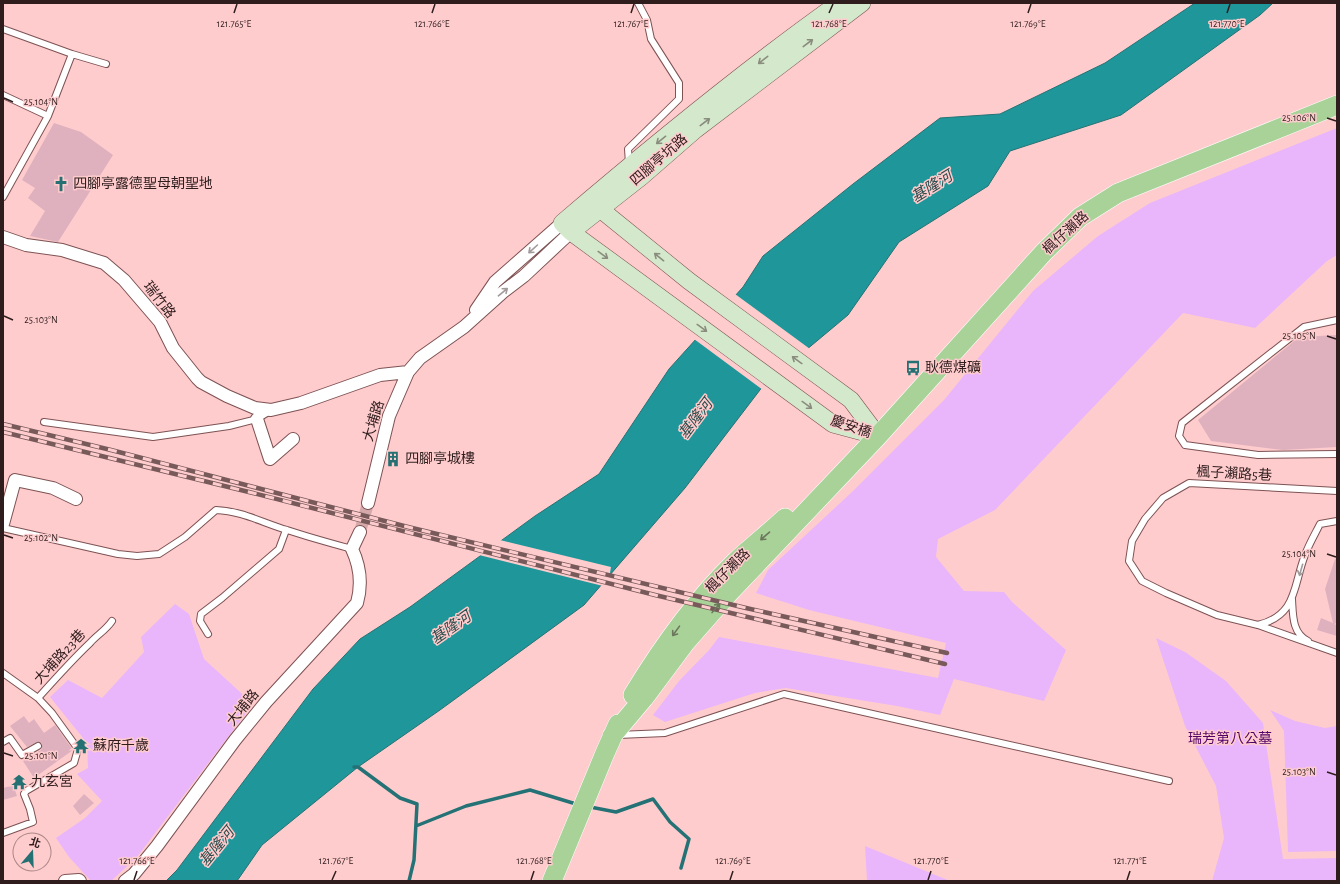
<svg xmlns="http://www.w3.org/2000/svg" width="1340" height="884" font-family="'Alegreya Sans','Noto Sans TC',sans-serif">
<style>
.green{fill:#e9b6fb}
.water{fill:#1f979a;stroke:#247275}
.pier{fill:#ffcccd}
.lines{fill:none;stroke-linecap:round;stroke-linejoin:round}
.stream{stroke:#247275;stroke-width:3.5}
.building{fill:#dfb1bf}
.street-tunnel{stroke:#d5a9aa;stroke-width:12;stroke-dasharray:12 6;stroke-linecap:butt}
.lane-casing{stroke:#7d5253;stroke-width:8}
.street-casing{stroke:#7d5253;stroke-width:14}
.secondary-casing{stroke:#7d5253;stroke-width:18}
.primary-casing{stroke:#fff;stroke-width:20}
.lane{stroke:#fff;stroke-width:6}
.street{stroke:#fff;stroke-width:12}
.secondary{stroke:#d4e8cc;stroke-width:17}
.primary{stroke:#a9d299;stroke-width:19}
.rail-casing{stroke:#785a5b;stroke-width:4.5}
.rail{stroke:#ffcccd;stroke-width:3;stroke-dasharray:9;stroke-linecap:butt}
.oneway{stroke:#8a8d7e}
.oneway2{stroke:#a1999a}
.oneway3{stroke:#6c785c}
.ticks{fill:none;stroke:#2f1d1e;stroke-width:1.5}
.labels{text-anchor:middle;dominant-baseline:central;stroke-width:3;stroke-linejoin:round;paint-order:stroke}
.street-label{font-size:14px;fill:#2f1d1e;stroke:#ffcccd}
.poi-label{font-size:14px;fill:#2f1d1e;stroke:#ffcccd;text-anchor:start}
.park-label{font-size:14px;fill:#520266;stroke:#ffcccd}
.water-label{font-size:15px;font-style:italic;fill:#2b4c4c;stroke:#ffcccd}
.ticks-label{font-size:10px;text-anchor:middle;fill:#2f1d1e;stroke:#ffcccd;stroke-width:3;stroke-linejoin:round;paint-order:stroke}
</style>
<rect width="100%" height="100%" fill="#ffcccd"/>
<!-- green -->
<path class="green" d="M1337 128V255L1327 261 1255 328 1183 313 995 510 938 539 936 557 964 591 1004 592 1012 602 1066 650 1044 701 954 679 940 715 897 706 786 688 755 693 665 722 653 715 679 681 709 650 719 637 938 678 946 643 809 610 756 593 768 570 853 491 944 400 1033 291 1098 236 1150 203Z
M175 604 189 614 204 659 253 704 137 857 111 881H91L69 857 56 838 85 818 102 801 77 774 88 768 87 743 50 697 68 680 102 698 144 652 141 637Z
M1156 638 1185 652 1226 681 1263 723 1283 859 1337 858V881H1212L1224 838 1216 786 1185 726Z
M1270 710 1295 721 1325 728 1337 726V851L1288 852 1284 731Z
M865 846 950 881H867Z"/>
<!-- water -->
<path class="water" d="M1195 3H1273L1260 15 1121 115 1010 151 988 186 899 242 848 315 763 386 685 488 584 605 440 710 358 767 262 845 237 881H166L177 870 313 689 360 639 410 607 535 516 599 474 669 369 743 287 763 256 853 184 940 118 1000 114 1105 63Z"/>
<!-- pier -->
<path class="pier" d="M735 294 810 349 763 390 694 339Z
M500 540 611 567 609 579 603 586 479 555Z"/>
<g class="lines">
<!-- stream -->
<path class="stream" d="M354 767H358L400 798 417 804 414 860 409 881
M590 807 616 812 653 799 670 822 689 839 681 868
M416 826 466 806 530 790 576 804"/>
</g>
<!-- building -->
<path class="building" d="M54 123 81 132 113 155 58 242 30 236 45 211 28 198 35 188 22 180Z
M1337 335V447L1283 450 1211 441 1198 420 1299 337Z
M1335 559 1337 560V623L1334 624 1337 625V636L1317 630 1321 618 1333 623 1325 589Z
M24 716 29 723 34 719 44 733 55 725 73 750 34 778 23 761 41 750 42 748V744L38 742 27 747 10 726Z
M13 785 17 796 3 800V788Z
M84 794 94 803 80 815 73 806Z"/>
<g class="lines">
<!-- street-tunnel -->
<path class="street-tunnel" d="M360 532 368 503"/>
<!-- lane casing -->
<g class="lane-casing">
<path id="lane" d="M3 29 72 54 48 116 3 197
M72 54 106 64
M3 95 48 116
M629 163 628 149 679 99V83L651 39 647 20 638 3
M1337 320 1304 327 1182 423 1179 436 1185 445 1258 455 1337 454
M44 422 153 437 229 426 257 419 270 411
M1337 491 1189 483 1163 498 1145 519 1132 541 1129 561 1142 581 1166 593 1217 615 1258 625 1337 653
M3 528 118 554 137 556 159 554 185 537 216 510C242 511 263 523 287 530 308 537 330 543 352 549
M1292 599C1293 615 1292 633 1308 641
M1258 625C1298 615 1293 585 1305 555 1309 544 1315 534 1320 524L1337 521
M208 634 200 621 201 614 222 598 279 549 286 530
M3 673 38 698C55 679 72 660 90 643 97 635 106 630 112 621
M618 735 665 733 784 694 1169 781
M3 742 10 738 22 755 38 746
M3 833 33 822 30 809 24 794 26 791 74 763 78 749 52 713 38 698"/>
</g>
<!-- street casing -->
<g class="street-casing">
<path id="street" d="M3 237 26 245 62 250 104 263 124 280 160 322 173 348 197 378 201 382 227 396 255 408 271 410 301 403 380 375 408 372
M476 310 495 282 562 223
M257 419 270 459 293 439
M368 503 389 416 408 372 420 358 464 327 503 292 524 276 571 232
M3 524 15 480 53 488 76 499
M65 881 79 880 80 881
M125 881 134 874 157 846 235 740 266 702 357 603C362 585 360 566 352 549L360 532"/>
</g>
<!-- secondary casing -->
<g class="secondary-casing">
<path id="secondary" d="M839 3C743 71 651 147 562 223L571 232 833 424 878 436
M589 200 689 281 851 400 878 436
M571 232 641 177 695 130 862 3"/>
</g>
<!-- primary casing -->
<g class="primary-casing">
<path id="primary" d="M633 695C662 647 695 601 735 562 751 547 769 533 785 518
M612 736 644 698 685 643 728 594 878 436 1044 252 1080 217 1118 193 1337 105
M552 881 605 753 618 724"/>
</g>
<!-- lane -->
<use href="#lane" class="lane"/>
<!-- street -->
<use href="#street" class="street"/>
<!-- secondary -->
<use href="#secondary" class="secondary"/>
<!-- primary -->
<use href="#primary" class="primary"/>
<!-- rail casing -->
<g class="rail-casing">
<path id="rail" d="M3 424 111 450 408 527 746 608 947 653
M3 432 253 493 655 595 945 664"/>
</g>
<!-- rail -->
<use href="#rail" class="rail"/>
</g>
<!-- one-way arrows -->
<defs><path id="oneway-shaft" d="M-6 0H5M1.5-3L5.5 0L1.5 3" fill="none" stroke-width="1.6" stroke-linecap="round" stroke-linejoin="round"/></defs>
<g class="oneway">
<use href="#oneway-shaft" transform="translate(808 43) rotate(-37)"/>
<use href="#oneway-shaft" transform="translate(763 60) rotate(142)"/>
<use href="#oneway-shaft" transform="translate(705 122) rotate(-37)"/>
<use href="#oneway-shaft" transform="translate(661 140) rotate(141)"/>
<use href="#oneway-shaft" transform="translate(603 255) rotate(36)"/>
<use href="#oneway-shaft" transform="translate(659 257) rotate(-141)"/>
<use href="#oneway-shaft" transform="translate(702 328) rotate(36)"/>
<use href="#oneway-shaft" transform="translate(797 360) rotate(-144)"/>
<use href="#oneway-shaft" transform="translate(807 405) rotate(36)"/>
</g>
<g class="oneway2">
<use href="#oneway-shaft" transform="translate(533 249) rotate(138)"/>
<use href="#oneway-shaft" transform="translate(503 292) rotate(-40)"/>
<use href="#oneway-shaft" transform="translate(1301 570) rotate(106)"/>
</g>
<g class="oneway3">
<use href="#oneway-shaft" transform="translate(765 536) rotate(139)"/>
<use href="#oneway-shaft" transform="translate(716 608) rotate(-49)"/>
<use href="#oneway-shaft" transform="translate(676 631) rotate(126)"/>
</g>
<!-- ticks -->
<path class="ticks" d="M234 13 237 4M432 13 435 4M631 13 634 4M829 13 833 4M1028 13 1031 4M1227 13 1230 4M4 98 13 102M1327 118 1336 121M4 316 13 320M1327 336 1336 339M4 535 13 538M1327 554 1336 557M4 753 13 756M1327 772 1336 775M134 880 137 871M332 880 336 871M531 880 534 871M730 880 733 871M928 880 931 871M1127 880 1130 871"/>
<!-- icons -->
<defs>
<g id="church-bare" transform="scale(1.2)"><path d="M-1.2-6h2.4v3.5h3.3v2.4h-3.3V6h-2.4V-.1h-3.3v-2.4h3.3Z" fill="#257072" stroke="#ffcccd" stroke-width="2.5" paint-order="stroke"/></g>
<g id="bus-bare" transform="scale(1.2)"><path d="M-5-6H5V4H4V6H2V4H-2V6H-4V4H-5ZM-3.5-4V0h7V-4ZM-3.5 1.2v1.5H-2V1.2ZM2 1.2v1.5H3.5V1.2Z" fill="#257072" stroke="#ffcccd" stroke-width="2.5" paint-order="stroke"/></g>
<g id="building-bare" transform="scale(1.2)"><path d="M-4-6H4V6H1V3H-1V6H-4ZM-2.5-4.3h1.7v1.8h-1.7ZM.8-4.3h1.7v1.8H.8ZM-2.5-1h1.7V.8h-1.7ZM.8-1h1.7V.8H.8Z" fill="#257072" stroke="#ffcccd" stroke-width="2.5" paint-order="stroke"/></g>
<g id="temple-bare" transform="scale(1.2)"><path d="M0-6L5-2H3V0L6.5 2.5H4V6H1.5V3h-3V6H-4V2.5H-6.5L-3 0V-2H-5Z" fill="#257072" stroke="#ffcccd" stroke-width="2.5" paint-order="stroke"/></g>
</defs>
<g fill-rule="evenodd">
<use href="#church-bare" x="61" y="184"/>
<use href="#bus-bare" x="913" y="368"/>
<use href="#building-bare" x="393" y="459"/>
<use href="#temple-bare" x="81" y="746"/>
<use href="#temple-bare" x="19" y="782"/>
</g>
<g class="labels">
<!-- street labels -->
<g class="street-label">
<text transform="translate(659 160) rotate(-41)">四腳亭坑路</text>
<text transform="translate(1066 233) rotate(-42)">楓仔瀨路</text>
<text transform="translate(159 300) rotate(52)">瑞竹路</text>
<text transform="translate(374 421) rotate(-73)">大埔路</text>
<text transform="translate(851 427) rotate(19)">慶安橋</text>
<text transform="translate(1234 474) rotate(3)">楓子瀨路5巷</text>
<text transform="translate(728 571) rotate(-45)">楓仔瀨路</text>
<text transform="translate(60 657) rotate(-47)">大埔路23巷</text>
<text transform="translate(243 708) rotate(-51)">大埔路</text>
</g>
<!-- poi labels -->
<g class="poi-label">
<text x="73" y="184">四腳亭露德聖母朝聖地</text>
<text x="925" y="368">耿德煤礦</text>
<text x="405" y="459">四腳亭城樓</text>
<text x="93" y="746">蘇府千歲</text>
<text x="31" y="782">九玄宮</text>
</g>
<!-- park labels -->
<g class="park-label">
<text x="1230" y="739">瑞芳第八公墓</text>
</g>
<!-- water labels -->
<g class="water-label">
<text transform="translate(932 187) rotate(-32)">基隆河</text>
<text transform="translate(696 419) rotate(-53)">基隆河</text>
<text transform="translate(451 628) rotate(-35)">基隆河</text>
<text transform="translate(217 847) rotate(-51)">基隆河</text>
</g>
</g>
<g class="ticks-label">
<text x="829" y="27">121.768°E</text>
<text x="1028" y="27">121.769°E</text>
<text x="234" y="27">121.765°E</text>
<text x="432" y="27">121.766°E</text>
<text x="631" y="27">121.767°E</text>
<text x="1227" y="27">121.770°E</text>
<text x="41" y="105">25.104°N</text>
<text x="1299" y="121">25.106°N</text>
<text x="41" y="323">25.103°N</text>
<text x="1299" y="339">25.105°N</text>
<text x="41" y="541">25.102°N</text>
<text x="1299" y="557">25.104°N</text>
<text x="41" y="759">25.101°N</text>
<text x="1299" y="775">25.103°N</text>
<text x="137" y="864">121.766°E</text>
<text x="336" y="864">121.767°E</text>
<text x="534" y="864">121.768°E</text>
<text x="733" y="864">121.769°E</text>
<text x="931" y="864">121.770°E</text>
<text x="1130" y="864">121.771°E</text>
</g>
<!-- border -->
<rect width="1340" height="884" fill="none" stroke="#2f1d1e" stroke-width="8"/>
<!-- north arrow -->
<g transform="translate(32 852) rotate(19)"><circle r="19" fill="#ffcccd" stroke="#ac8687"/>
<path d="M0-3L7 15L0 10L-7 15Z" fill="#257072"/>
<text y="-6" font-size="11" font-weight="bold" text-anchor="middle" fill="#2f1d1e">北</text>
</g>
</svg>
